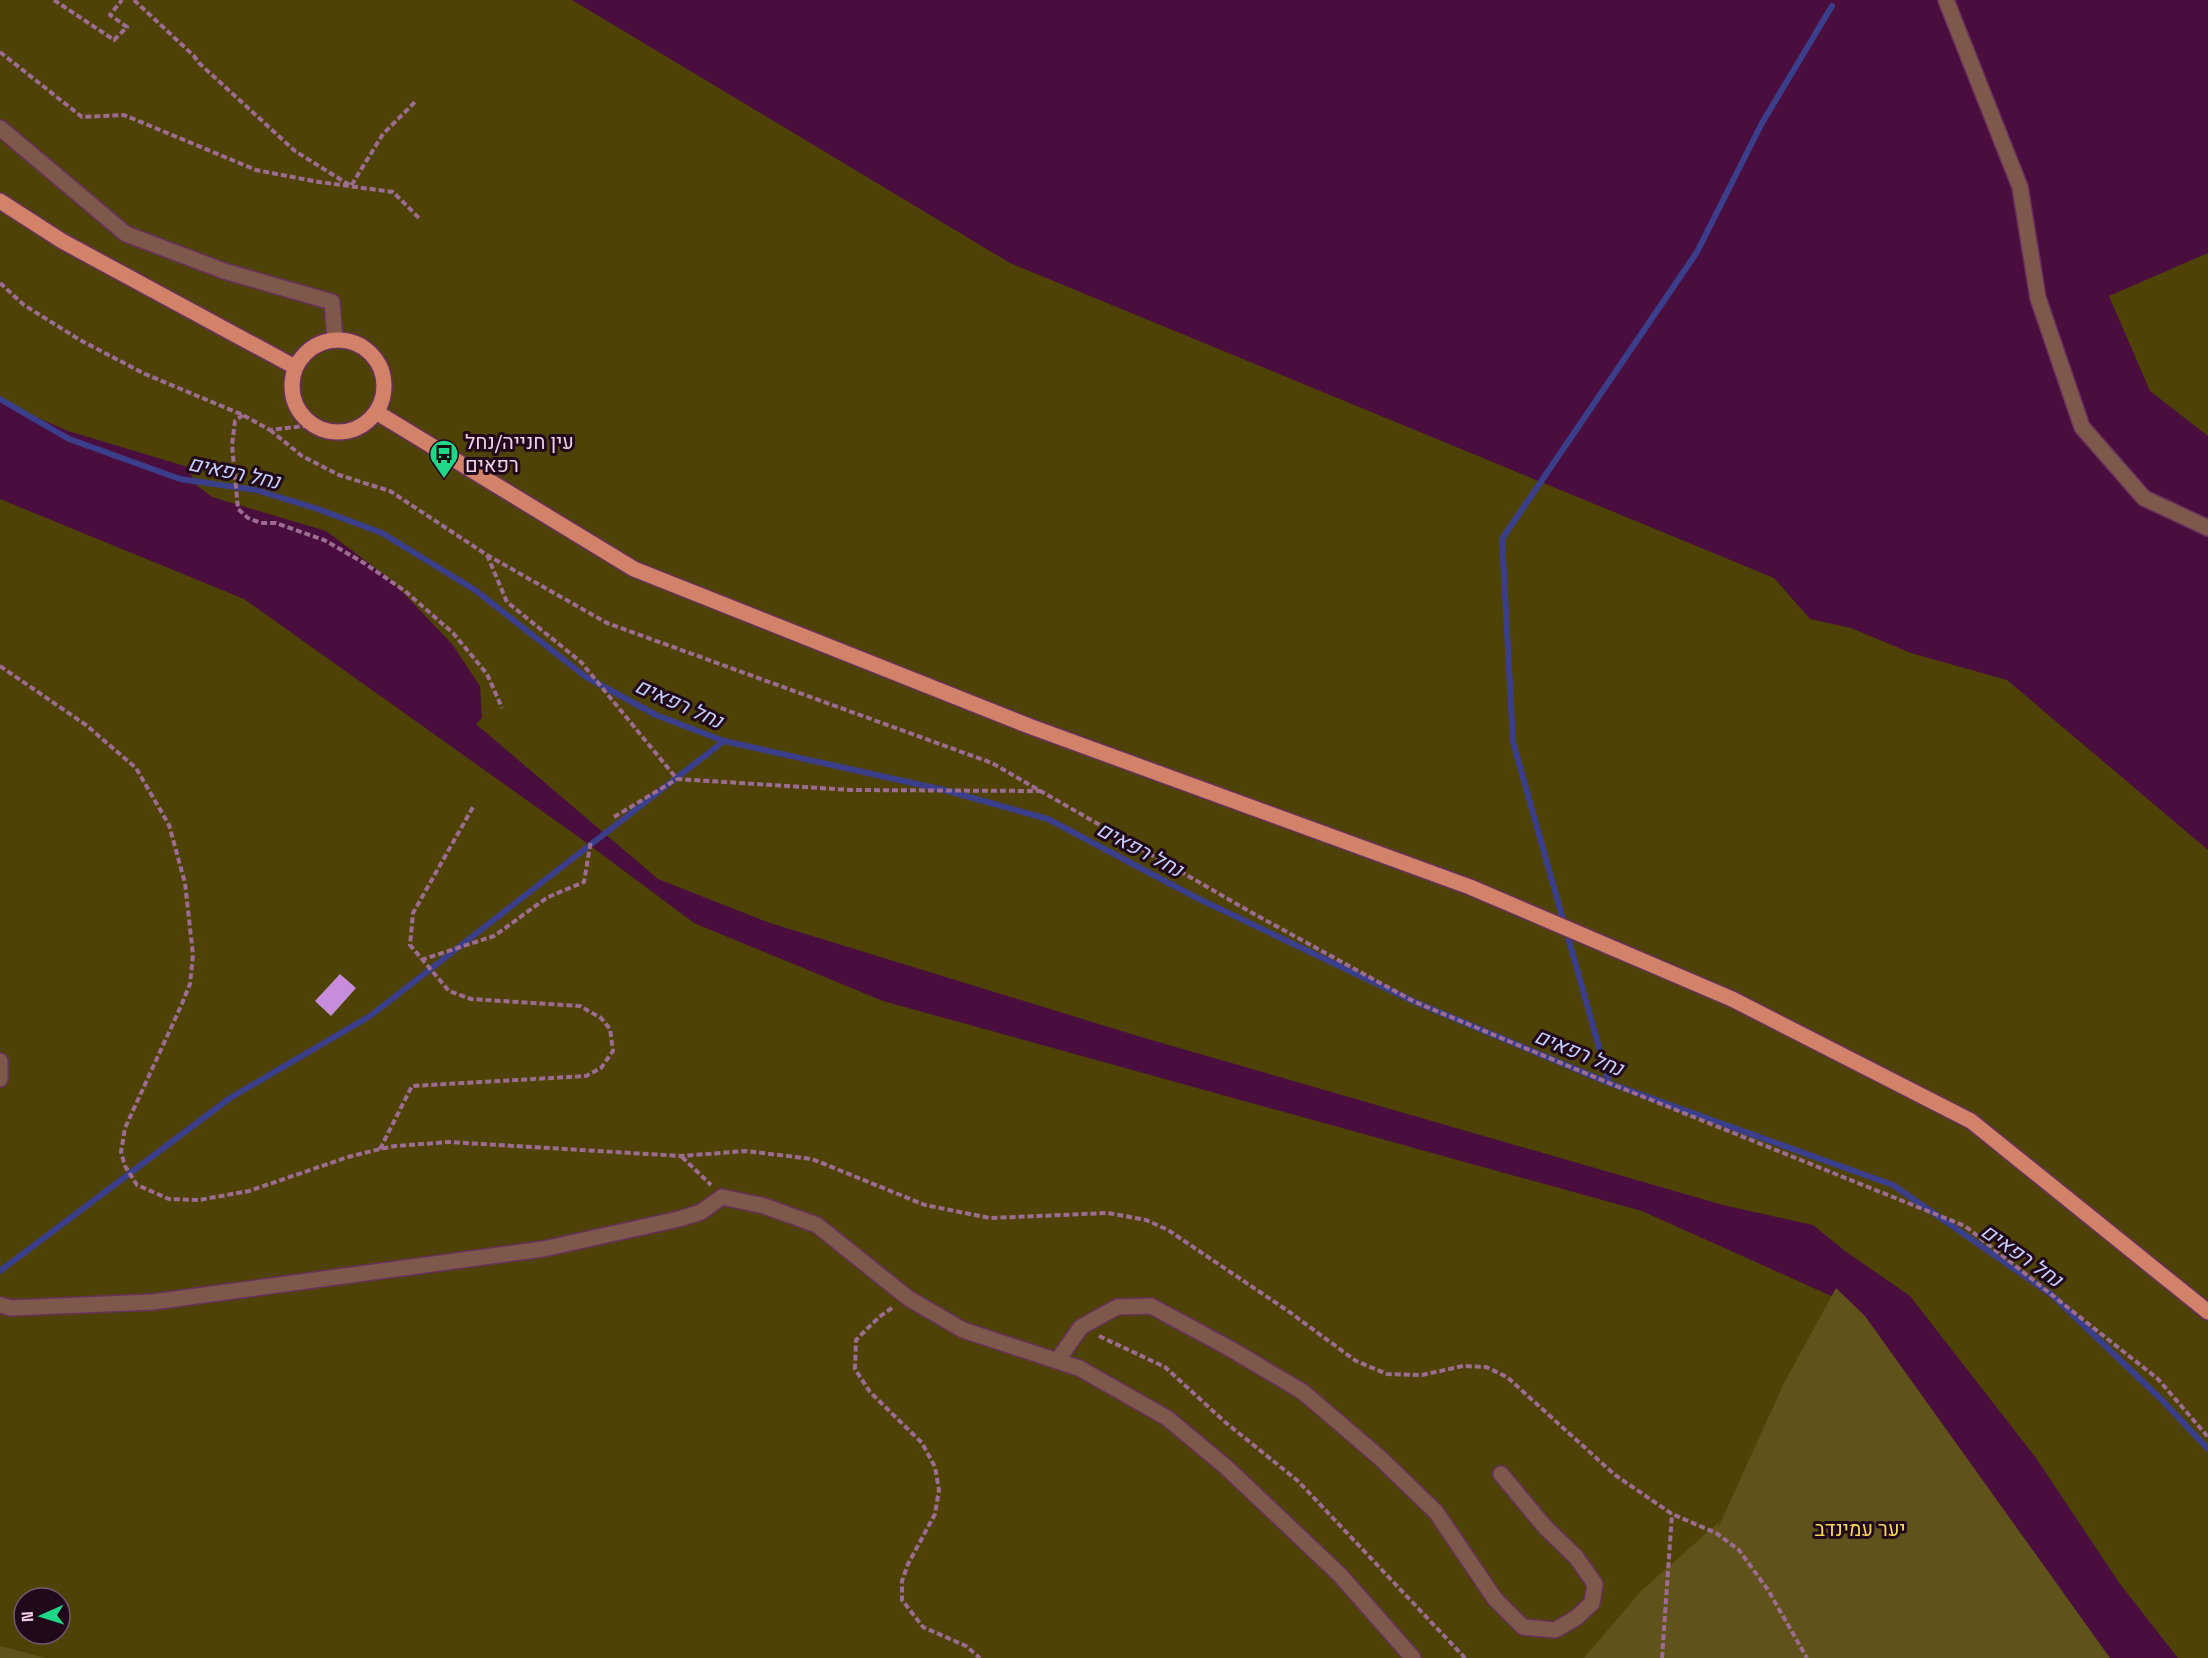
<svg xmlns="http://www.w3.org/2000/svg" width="2208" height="1658" font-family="'Space Grotesk',Heebo,sans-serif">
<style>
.green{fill:#4e4207;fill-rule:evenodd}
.forest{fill:#5f531b}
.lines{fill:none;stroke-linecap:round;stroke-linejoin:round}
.stream{stroke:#3b3e8b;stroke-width:6}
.building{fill:#c78ddb}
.minor-casing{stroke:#68315c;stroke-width:18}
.major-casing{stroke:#68315c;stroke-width:18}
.path{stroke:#9c6d91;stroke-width:4;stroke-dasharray:6 3;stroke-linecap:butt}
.minor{stroke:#7f584c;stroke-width:15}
.major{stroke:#d3826a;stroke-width:15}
.labels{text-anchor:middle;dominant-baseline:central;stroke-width:6;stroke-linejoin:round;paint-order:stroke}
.poi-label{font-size:20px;fill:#f3cfe8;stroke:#21091c;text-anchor:start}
.park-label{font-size:20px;fill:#f5d84e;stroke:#21091c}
.water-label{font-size:21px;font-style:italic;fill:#c6cefa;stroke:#21091c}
</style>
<rect width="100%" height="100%" fill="#490e3d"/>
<!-- green -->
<path class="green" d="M0 0H572L1010 263 1774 578 1810 619 1851 628 1911 653 2007 680 2208 850V1658H2178L2120 1584 2036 1458 1910 1296 1845 1251 1813 1225 1723 1205 1141 1037 770 923 658 879 476 724 482 718 480 686 452 644 390 579 326 531 212 497 195 484 188 467 68 431 0 401Z
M2208 253V436L2150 391 2109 296Z
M0 499 244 599 580 838 694 923 883 1001 1642 1211 1838 1299 1769 1658H0ZM24 1598H60V1634H24Z"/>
<!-- forest -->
<path class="forest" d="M1836 1288 1865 1316 2110 1658H1584L1641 1591 1719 1522 1718 1528 1784 1383Z
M0 1646 42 1657 46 1658H0Z"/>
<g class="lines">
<!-- stream -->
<path class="stream" d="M0 399 69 439 180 479 256 490 315 508 382 533 475 590 586 677 656 715 724 741 944 790 1048 819 1197 898 1415 1002 1609 1083 1893 1185 2052 1295 2161 1399 2208 1449
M1609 1083 1513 742 1502 539 1697 252 1762 123 1832 6
M0 1271 230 1098 370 1016 724 741"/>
</g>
<!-- building -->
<path class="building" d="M340 974 356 988 331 1016 315 1001Z"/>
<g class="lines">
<!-- minor casing -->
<g class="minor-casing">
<path id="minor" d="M1946 0 2020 187 2038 298 2082 427 2144 498 2208 528
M0 128 126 234 224 271 332 302 335 340
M0 1061V1079
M0 1305 11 1308 153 1302 543 1249 679 1219 701 1212 722 1197 764 1206 817 1225 908 1298 963 1330 1079 1368 1167 1418 1226 1467 1340 1575 1413 1658
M1057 1361 1081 1327 1117 1307 1151 1306 1229 1348 1303 1392 1379 1457 1436 1512 1495 1599 1523 1627 1555 1630 1576 1618 1592 1603 1595 1584 1576 1557 1545 1527 1501 1474"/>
</g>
<!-- major casing -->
<g class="major-casing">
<path id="major" d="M0 201 62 241 295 367
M292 386a46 46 0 1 1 92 0a46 46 0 1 1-92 0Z
M376 412 634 569 1029 726 1470 887 1732 999 1971 1121 2208 1312"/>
</g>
<!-- path -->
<path class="path" d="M54 0 114 40 127 27 110 15 122 0
M134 0 194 56 199 63 295 151 351 186 383 134 415 102
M0 52 82 117 124 115 256 170 319 182 393 192 420 219
M0 283 24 305 80 340 145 374 243 415 270 430 312 425
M243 415 235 421 232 445 238 509 248 518 261 523H276L324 540 364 563 405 591 453 633 487 674 502 708
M270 430 302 456 339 475 390 491 487 555 607 623 992 763 1256 915 1415 1002 1609 1083 1965 1226 2158 1379 2208 1437
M487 555 507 602 581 662 677 779 851 790 1040 791
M0 666 86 725 136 768 169 825 185 883 193 955 190 984 181 1006 125 1128 121 1152 125 1166 137 1185 169 1199 199 1200 249 1191 348 1157 380 1149 395 1146 449 1142 681 1156 746 1151 812 1159 925 1205 990 1218 1108 1213 1146 1220 1168 1230 1288 1311 1356 1361 1387 1374 1422 1375 1463 1366 1486 1367 1507 1377 1615 1475 1672 1514 1716 1533 1739 1550 1768 1590 1807 1658
M614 817 677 779
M421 960 494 936 548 897 584 882 591 840
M380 1149 412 1086 586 1076 601 1068 613 1051 610 1029 601 1018 580 1006 471 999 449 991 410 945 413 913 473 807
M682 1157 711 1185
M892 1308 879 1317 856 1340 855 1369 870 1392 922 1443 935 1467 939 1490 935 1514 908 1564 902 1581V1600L923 1627 966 1646 980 1658
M1099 1336 1165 1367 1225 1422 1298 1481 1465 1658
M1662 1658 1672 1514"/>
<!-- minor -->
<use href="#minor" class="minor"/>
<!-- major -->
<use href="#major" class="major"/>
</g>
<!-- icons -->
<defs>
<g id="bus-pin" transform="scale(1.5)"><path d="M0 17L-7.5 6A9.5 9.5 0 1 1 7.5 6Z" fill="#1ed887" stroke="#21091c"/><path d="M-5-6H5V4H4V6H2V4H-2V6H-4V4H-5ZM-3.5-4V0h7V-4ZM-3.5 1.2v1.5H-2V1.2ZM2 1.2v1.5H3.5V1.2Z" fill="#111"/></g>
</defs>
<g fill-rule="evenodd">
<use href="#bus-pin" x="444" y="454"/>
</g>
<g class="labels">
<!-- poi labels -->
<g class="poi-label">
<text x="465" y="442">עין חנייה/נחל<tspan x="465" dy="23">רפאים</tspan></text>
</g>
<!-- park labels -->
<g class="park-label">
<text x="1860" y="1529">יער עמינדב</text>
</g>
<!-- water labels -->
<g class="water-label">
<text transform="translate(234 472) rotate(12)">נחל רפאים</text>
<text transform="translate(679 703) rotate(24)">נחל רפאים</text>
<text transform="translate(1140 849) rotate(28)">נחל רפאים</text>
<text transform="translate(1579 1052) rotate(22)">נחל רפאים</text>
<text transform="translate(2022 1255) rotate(35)">נחל רפאים</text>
</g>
</g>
<!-- north arrow -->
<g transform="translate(42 1616) rotate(267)"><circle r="28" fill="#21091c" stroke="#75586e" stroke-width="1.5"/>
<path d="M0-4.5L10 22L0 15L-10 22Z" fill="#1ed887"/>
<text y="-9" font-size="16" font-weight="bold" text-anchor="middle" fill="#f3cfe8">N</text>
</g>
</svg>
